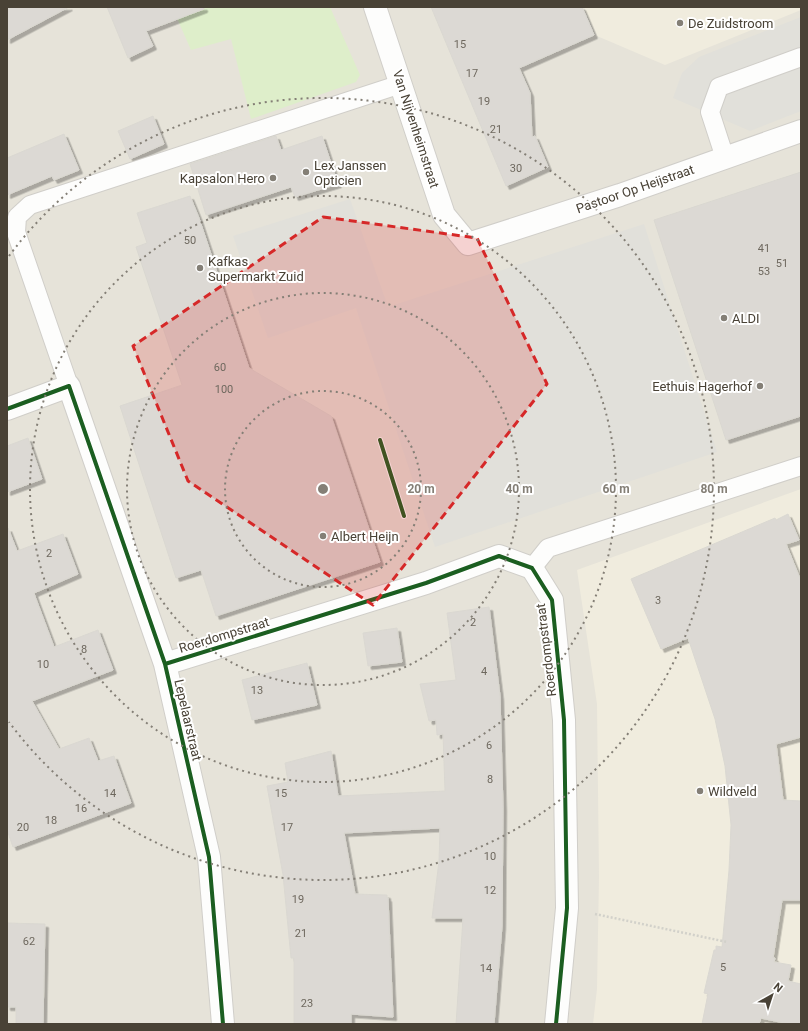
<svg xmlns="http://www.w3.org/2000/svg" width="808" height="1031" font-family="Roboto,sans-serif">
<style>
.residential{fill:#e6e3d9}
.education{fill:#f0ecde}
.green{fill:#deeeca}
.parking{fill:#e1e0da}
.building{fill:#dcd9d4;stroke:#dad8d1;filter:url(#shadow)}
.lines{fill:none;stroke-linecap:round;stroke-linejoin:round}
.service-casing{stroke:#d0cec9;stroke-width:20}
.minor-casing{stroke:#d0cec9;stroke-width:24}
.path{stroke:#d2d1ca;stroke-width:2.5;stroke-dasharray:2 2;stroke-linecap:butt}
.service{stroke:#fdfdfc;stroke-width:18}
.minor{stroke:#fdfdfc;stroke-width:22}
.cycleway-casing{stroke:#fff;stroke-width:6}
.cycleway{stroke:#1b5e20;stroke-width:4}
.marked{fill:#d62828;fill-opacity:0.2;stroke:#d62828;stroke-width:3;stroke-dasharray:8 5;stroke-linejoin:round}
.ring{fill:none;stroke:#847f76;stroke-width:2;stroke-dasharray:2 4}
.poi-dot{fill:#847f76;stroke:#fff;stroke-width:1.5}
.labels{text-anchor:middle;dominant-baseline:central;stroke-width:4;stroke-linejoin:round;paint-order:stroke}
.number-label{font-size:11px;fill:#6e685e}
.poi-label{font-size:13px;fill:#494236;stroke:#fff;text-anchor:start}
.street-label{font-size:13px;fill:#494236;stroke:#fff}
.centre{fill:#847f76;stroke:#fff;stroke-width:2}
.ring-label{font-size:12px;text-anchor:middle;font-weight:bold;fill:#847f76;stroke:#fff;stroke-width:4;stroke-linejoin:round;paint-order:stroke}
</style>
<defs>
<filter id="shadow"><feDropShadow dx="3.5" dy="3.5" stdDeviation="0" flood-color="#0004"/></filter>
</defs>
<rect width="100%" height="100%" fill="#f2f1ec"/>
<!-- residential -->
<path class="residential" d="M7 7H801V1024H7Z"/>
<!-- education -->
<path class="education" d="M584 7H801V10L665 65 597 36Z
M801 489V1024H593L597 989 599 877 597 704 577 570Z"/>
<!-- green -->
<path class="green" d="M172 7H330L360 75 356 82 251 119 231 39 191 50Z"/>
<!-- parking -->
<path class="parking" d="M801 17V111L750 131 673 98 682 73 699 57Z
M350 199 388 307 644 224 717 452 435 547 356 308 268 338 233 236Z"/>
<!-- building -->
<path class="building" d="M7 7H69L7 40Z
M107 7H204V9L146 31 153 46 128 58Z
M431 7H582L594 35 519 68 530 93 532 137 535 136 548 167 506 186Z
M153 116 164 144 130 159 118 131Z
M64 134 79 170 54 180 52 176 7 195V158Z
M276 136 281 150 322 136 338 184 295 197 291 187 206 215 190 164Z
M801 172V416L726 440 654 220Z
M190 196 199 218 249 368 331 416 380 562 216 616 201 570 176 578 120 406 182 385 136 247 147 243 137 213Z
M28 438 42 479 7 492V446Z
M788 514 799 540 786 544 801 581V737L776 744 783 800 801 801V900H782L773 958H775L774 962 791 965 788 981 801 984V1024H789L761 1018 759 1024H702L708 994 704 993 714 950H716V946L722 947 729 870 731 825 725 766 715 719 688 638 661 649 631 579 775 518 776 520Z
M8 528 17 551 63 534 78 574 34 593 36 599 54 647 98 630 113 670 32 701 59 749 89 738 98 761 114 756 131 803 13 847 7 830V529Z
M489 607 500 696 503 808 502 926 494 1024H456L463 918H432L439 861 440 828 344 833 355 894 387 895V898H388L393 1017 351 1014V1024H294V958H291L283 875 267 786 288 782 285 763 331 751 338 796 445 791 443 734 437 735 436 720 429 721 420 684 456 680 447 613Z
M397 628 402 662 368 666 363 633Z
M307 663 317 705 252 720 242 680Z
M7 923 45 924 43 1024H16V1007H7Z"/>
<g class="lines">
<!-- service casing -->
<g class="service-casing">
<path id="service" d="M725 158 710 112 719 87 801 57
M69 386 16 232 17 217 30 205 401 84
M532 568 548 548 801 466"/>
</g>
<!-- minor casing -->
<g class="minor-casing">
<path id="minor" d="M375 7 444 215 468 244 620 195 801 131
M7 409 69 386 165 664 209 857 223 1024
M165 664 426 583 499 556 532 568 552 600 564 720 567 908 556 1024"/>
</g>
<!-- path -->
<path class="path" d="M595 914 727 942"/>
<!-- service -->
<use href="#service" class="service"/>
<!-- minor -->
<use href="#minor" class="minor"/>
<!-- cycleway casing -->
<g class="cycleway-casing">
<path id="cycleway" d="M7 409 69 386 165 664 209 857 223 1024
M380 440 404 516
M165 664 426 583 499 556 532 568 552 600 564 720 567 908 556 1024"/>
</g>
<!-- cycleway -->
<use href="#cycleway" class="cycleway"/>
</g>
<!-- marked area -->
<path class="marked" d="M323 217 477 238 547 384 373 605 188 481 133 346Z"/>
<!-- distance rings -->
<g class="ring">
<circle cx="323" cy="489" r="98"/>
<circle cx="323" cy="489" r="196"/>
<circle cx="323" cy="489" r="293"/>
<path d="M9 256A391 391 0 1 1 9 722"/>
</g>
<!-- markers -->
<g class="poi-dot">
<circle cx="680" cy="23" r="4"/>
<circle cx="306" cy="172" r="4"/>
<circle cx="273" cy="178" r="4"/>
<circle cx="200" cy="268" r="4"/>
<circle cx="724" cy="318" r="4"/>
<circle cx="760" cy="386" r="4"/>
<circle cx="323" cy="536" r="4"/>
<circle cx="700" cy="791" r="4"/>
</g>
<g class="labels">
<!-- number labels -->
<g class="number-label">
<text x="460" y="44">15</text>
<text x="472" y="73">17</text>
<text x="484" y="101">19</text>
<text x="496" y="129">21</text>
<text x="516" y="168">30</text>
<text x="190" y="240">50</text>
<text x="764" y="248">41</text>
<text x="782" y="263">51</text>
<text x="764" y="271">53</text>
<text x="220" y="367">60</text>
<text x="224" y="389">100</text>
<text x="49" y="553">2</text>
<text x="658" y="600">3</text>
<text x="473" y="622">2</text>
<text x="84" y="649">8</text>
<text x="43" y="664">10</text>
<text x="484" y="671">4</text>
<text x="257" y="690">13</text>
<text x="489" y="745">6</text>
<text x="490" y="779">8</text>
<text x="110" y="793">14</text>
<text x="281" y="793">15</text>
<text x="81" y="808">16</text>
<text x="51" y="820">18</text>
<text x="23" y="827">20</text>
<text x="287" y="827">17</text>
<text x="490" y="856">10</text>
<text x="490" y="890">12</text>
<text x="298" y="899">19</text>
<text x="301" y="933">21</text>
<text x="29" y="941">62</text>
<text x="723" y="967">5</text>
<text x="486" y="968">14</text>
<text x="307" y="1003">23</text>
</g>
<!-- poi labels -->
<g class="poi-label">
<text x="688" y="23">De Zuidstroom</text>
<text x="314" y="165">Lex Janssen<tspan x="314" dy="15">Opticien</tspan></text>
<text x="265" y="178" text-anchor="end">Kapsalon Hero</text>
<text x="208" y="261">Kafkas<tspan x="208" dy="15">Supermarkt Zuid</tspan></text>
<text x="732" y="318">ALDI</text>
<text x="752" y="386" text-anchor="end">Eethuis Hagerhof</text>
<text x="331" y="536">Albert Heijn</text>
<text x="708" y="791">Wildveld</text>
</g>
<!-- street labels -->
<g class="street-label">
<text transform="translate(416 129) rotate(72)">Van Nijvenheimstraat</text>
<text transform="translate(635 189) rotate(-19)">Pastoor Op Heijstraat</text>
<text transform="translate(224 635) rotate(-17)">Roerdompstraat</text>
<text transform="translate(546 650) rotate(-97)">Roerdompstraat</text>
<text transform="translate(188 720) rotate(77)">Lepelaarstraat</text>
</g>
</g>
<circle cx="323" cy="489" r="6" class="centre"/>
<g class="ring-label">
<text x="421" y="493">20 m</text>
<text x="519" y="493">40 m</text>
<text x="616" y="493">60 m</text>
<text x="714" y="493">80 m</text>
</g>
<!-- border -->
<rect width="808" height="1031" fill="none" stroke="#494236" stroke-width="16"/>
<!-- north arrow -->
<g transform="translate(772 995) rotate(39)" stroke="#ffffff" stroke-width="3" paint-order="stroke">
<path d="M0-3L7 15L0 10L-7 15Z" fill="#494236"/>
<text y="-6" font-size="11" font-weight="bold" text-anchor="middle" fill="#494236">N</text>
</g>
</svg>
